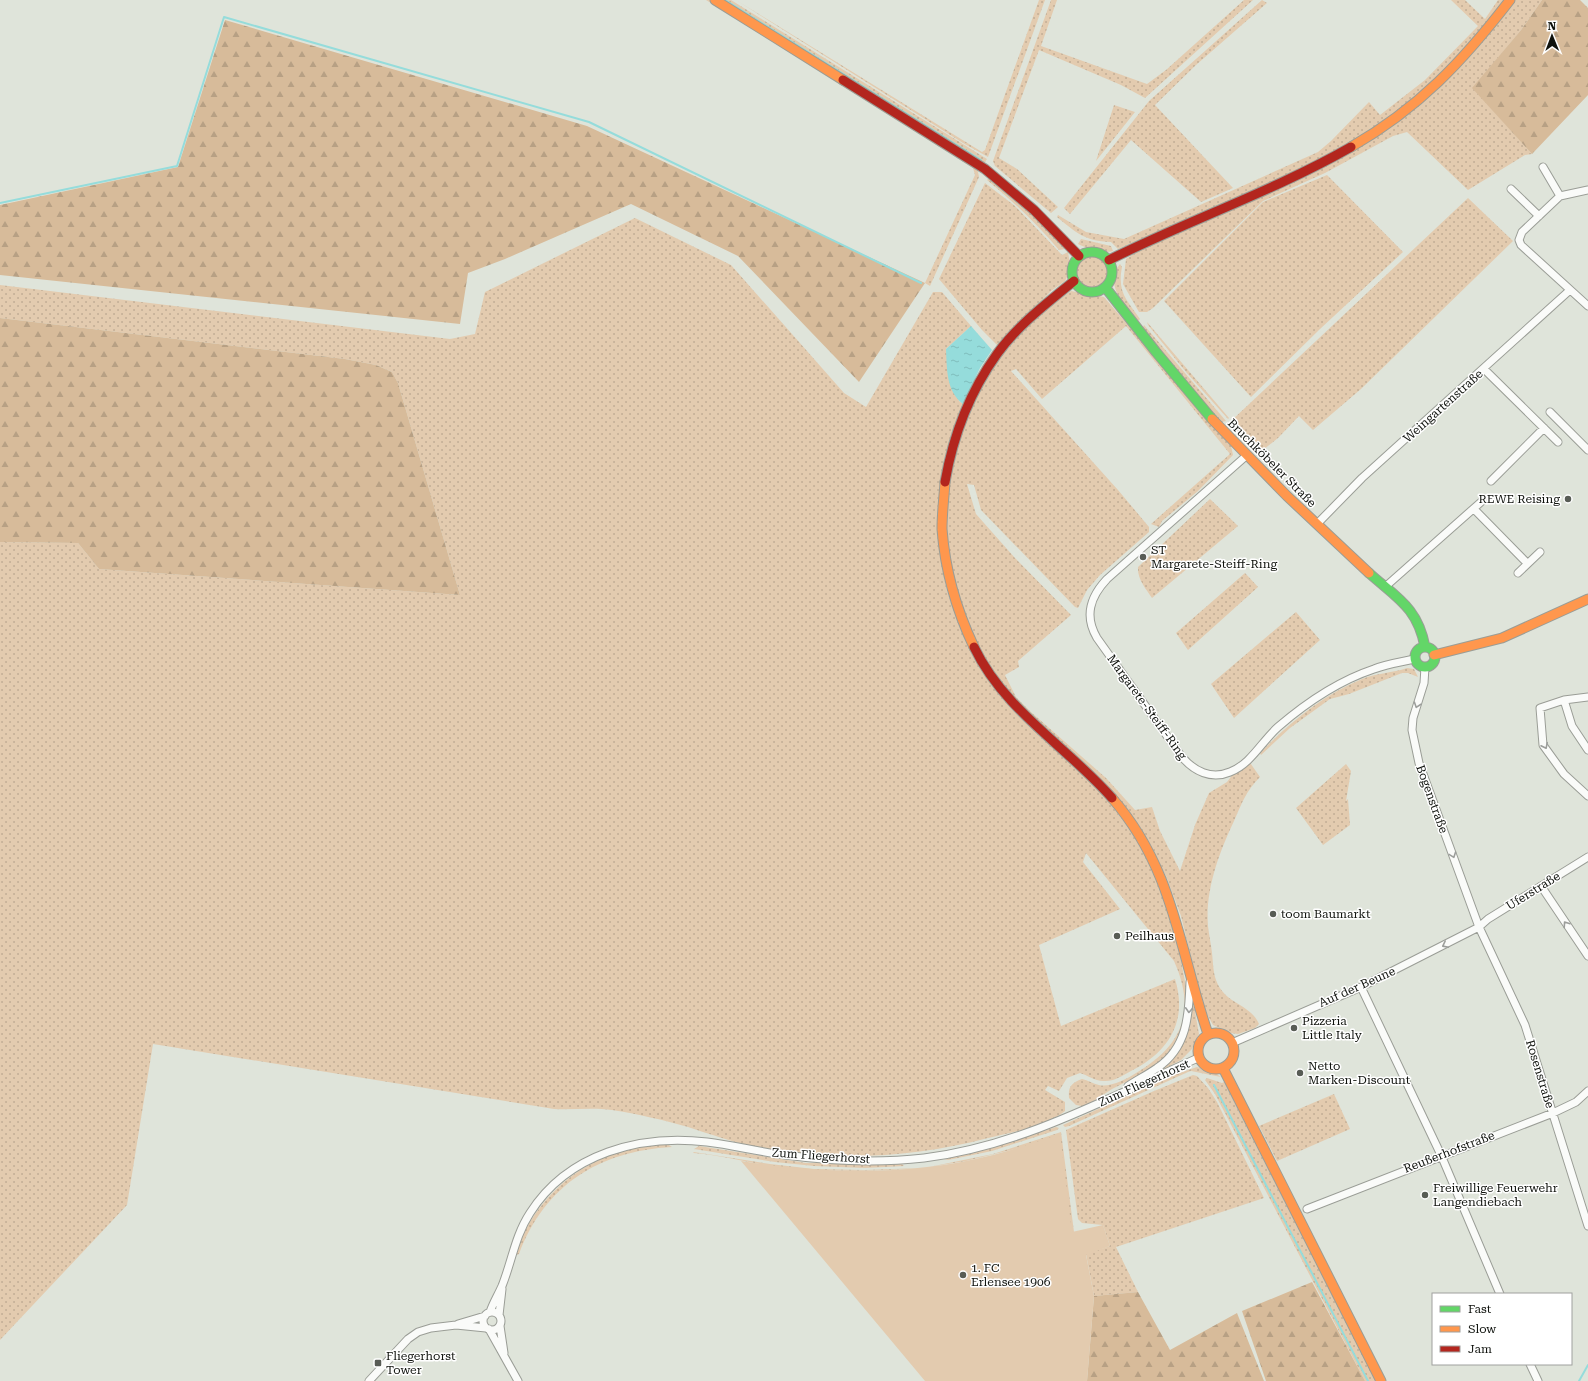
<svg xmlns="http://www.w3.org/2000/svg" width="1588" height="1381" font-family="'Roboto Serif',serif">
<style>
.grass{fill:url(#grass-dots)}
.forest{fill:url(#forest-firs)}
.pitch{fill:#e3cbaf}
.water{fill:url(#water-ripples)}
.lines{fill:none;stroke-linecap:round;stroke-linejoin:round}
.stream{stroke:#95dcdb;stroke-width:2}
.street-casing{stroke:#9a9d96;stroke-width:9}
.fast-casing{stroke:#9a9d96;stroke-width:11}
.slow-casing{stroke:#9a9d96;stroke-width:11}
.jam-casing{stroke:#9a9d96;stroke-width:11}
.street{stroke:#fafbf9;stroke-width:7}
.fast{stroke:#63d668;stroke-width:9}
.slow{stroke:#ff974d;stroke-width:9}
.jam{stroke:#b3261e;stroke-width:9}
.oneway{stroke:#9c9e9b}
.poi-dot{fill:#585c55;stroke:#fff;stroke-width:1.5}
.labels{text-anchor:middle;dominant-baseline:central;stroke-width:3;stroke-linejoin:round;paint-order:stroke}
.street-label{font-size:12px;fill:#0f120d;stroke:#fff}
.poi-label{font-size:12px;fill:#0f120d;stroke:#fff;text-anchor:start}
</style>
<defs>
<pattern id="grass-dots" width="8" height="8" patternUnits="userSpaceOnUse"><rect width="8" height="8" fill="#e3cbaf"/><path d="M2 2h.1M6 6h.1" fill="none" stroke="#c2ad95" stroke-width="1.8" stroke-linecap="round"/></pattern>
<pattern id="forest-firs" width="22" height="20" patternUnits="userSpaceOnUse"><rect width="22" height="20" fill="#d7bb9a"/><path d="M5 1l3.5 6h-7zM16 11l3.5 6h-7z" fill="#b7a084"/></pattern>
<pattern id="water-ripples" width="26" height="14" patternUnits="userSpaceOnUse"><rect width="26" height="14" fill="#95dcdb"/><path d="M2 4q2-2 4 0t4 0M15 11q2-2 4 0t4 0" fill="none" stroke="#7fbcbb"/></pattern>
</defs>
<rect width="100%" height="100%" fill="#dfe4da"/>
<!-- grass -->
<path class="grass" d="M706 0H712L977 167 979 177 930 286 925 283 975 175 973 168Z
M723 0H731L987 159 985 162H982Z
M736 0 982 152 985 150 1039 0H1045L988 157 963 143Z
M1051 0H1057L1041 46 1147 84 1166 70 1244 0H1253L1145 98 1121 85 1039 50 999 158 1017 169 1058 207 1051 213 995 166 993 161Z
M1262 0 1267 3 1196 65 1155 105 1233 188 1201 202 1131 140 1070 214 1064 208 1149 101Z
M1451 0H1465L1485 19 1498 0H1505L1486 26 1432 85 1381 125 1317 162 1118 249 1111 242C1084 241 1077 233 1057 217L1058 215 1086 232 1124 239 1318 152 1331 141 1369 102 1380 115 1425 80 1478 26Z
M1514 0H1542L1521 30 1473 88 1532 154 1525 155 1468 190 1407 132 1393 136 1325 173 1263 201 1153 308 1147 312H1139L1123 284 1126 259 1154 241 1385 131Z
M1114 105 1135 112 1096 161Z
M1327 175 1403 252 1320 329 1251 397 1164 301 1263 202Z
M989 178 994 179 1045 223 1065 249 1059 250C1037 224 1014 202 987 180Z
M985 183 1015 206 1062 255 1068 252 1070 264 1067 277 1065 281 1051 291 998 346 982 330 939 279Z
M1468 198 1513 241 1361 389 1313 430 1299 416 1278 438 1258 454 1230 422Z
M635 218 731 265 844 393 866 407 933 292H942L971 326 946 349 959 401 963 404 944 459 940 485 938 514 943 572 947 591 961 630 1045 740 1097 787 1130 829 1157 876 1172 915 1182 957V966L1187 992V1015L1174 1050 1158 1066 1112 1089 1089 1104 1082 1106 1076 1105 1069 1098C1068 1087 1071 1083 1082 1079 1088 1080 1093 1084 1099 1085 1109 1088 1127 1079 1136 1073 1182 1046 1197 1012 1174 961L1086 853 1083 862 1120 909 1039 945 1061 1026 1175 979C1188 1021 1169 1052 1131 1071 1122 1076 1113 1082 1103 1081 1095 1081 1087 1075 1080 1073L1067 1078 1059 1091 1048 1086 1045 1090 1065 1102V1111C1047 1126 1010 1133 988 1138 913 1158 831 1162 755 1147 732 1142 710 1134 688 1127 664 1120 637 1114 612 1110 593 1107 573 1110 554 1109L153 1044 127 1205 0 1340V542L78 543 99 569 460 595 398 383 392 372 376 365 345 359 0 318V285L450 339 475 334 485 292Z
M1081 239 1111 246 1113 251C1106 254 1085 248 1078 244Z
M1076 271a16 16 0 1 1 32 0a16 16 0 1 1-32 0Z
M1120 264 1122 267C1117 293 1127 300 1140 319L1137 322C1125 305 1103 284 1120 264Z
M1071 291 1104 297 1231 446 1233 455 1198 491 1162 521 1159 527 1151 524 1230 454 1126 326 1042 399 1016 369 1011 371 1118 490 1149 527V532L1100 575 1087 590 1078 608 1075 607 981 510 974 485 967 484 976 514 1015 558 1071 615 1018 661 1019 667 1005 675 1016 697 1031 712 1106 778 1135 810 1152 807 1160 831 1180 871 1195 825 1209 793 1227 782 1246 757 1260 777C1246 791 1242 803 1234 821 1219 853 1205 890 1208 926 1209 935 1211 944 1212 953 1213 961 1213 972 1216 980 1225 1005 1250 1003 1259 1024L1255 1028 1238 1034 1230 1033 1213 1025 1207 1014 1198 985 1181 916 1166 876 1141 829 1013 699 987 663 962 613 947 554V488L959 437 970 408 986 378 1000 357 1037 316Z
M1147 322 1229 418 1228 419 1186 372 1148 325Z
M1144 325 1226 421 1221 422 1142 329Z
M1210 499 1238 526 1152 598C1146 589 1137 579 1138 567Z
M1245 573 1258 587 1188 650 1176 633Z
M1296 612 1320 640 1234 718 1211 684Z
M1407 668 1414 669 1418 677 1408 673H1402L1349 694 1330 699 1290 728 1261 755 1260 753C1289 723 1323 695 1362 679 1376 673 1393 673 1407 668Z
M1346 764 1351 771 1346 801 1348 799 1350 825 1323 845 1296 808Z
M1192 1006H1194L1199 1034 1192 1049 1181 1060 1159 1072V1070C1179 1051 1191 1035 1192 1006Z
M1197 1067 1215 1073 1221 1077 1191 1071 1188 1072 1069 1126 1065 1127 1063 1125 1171 1076Z
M1193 1075 1197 1076 1208 1088 1217 1102 1264 1198 1116 1247 1138 1292 1094 1296 1086 1254 1110 1246 1103 1225 1082 1223 1078 1219 1066 1130 1154 1091Z
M1207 1078 1222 1083 1224 1082 1376 1381H1365L1215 1094 1205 1080Z
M1334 1094 1350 1129 1277 1161 1259 1126Z
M1056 1127 1059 1128 1057 1130 992 1151 948 1160 944 1159 1016 1140Z
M1061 1132 1074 1232H1072L1019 1148 966 1161 929 1167 993 1154Z
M667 1144 672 1147C599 1151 545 1185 519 1254L516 1255C515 1245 525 1230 530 1222 560 1173 610 1146 667 1144Z
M699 1146 806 1163 902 1164 904 1166 865 1168 814 1166 775 1162 694 1149Z
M694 1152 770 1164 814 1169 865 1170 920 1168C870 1172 821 1172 771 1166 745 1162 720 1155 693 1153Z"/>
<!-- forest -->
<path class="forest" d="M1542 0H1580L1588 8V95L1532 154 1472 88 1521 30Z
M225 20 587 126 925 283 859 382 738 256 631 204 505 259 468 273 460 324 0 275V205L178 167Z
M0 318 345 359 376 365 392 372 398 383 460 595 99 569 78 543 0 542Z
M1312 1282 1365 1381H1266L1242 1311Z
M1138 1292 1170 1350 1237 1313 1264 1381H1087L1094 1296Z"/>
<!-- pitch -->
<path class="pitch" d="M1060 1134 1072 1232 1103 1225 1110 1246 1086 1255 1094 1296 1087 1381H925L741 1161C827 1174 910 1176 993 1155 1016 1149 1038 1141 1060 1134Z"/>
<!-- water -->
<path class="water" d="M971 326 992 350 980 368 963 404C946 391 947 369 946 349Z"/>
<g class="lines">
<!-- stream -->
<path class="stream" d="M725 0 981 160
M0 203 177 166 224 17 589 122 921 283
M1214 1085 1368 1381
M1579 1381 1588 1365"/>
<!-- street casing -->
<g class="street-casing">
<path id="street" d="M1543 167 1560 196
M1511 189 1539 216
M1588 190 1560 196 1522 232 1519 240 1521 245 1588 306
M1484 369 1558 442
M1550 412 1588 450
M1246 456 1107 579C1090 597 1084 616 1097 638L1182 757C1194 771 1211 780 1230 772 1251 764 1262 741 1278 727 1307 702 1338 681 1374 669 1387 664 1401 662 1415 659
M1491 481 1544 428
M1474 509 1527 563
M1317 524 1362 478 1570 290
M1518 573 1540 552
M1385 587 1481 502
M1425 667 1424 683 1413 718 1412 730 1419 763 1479 927 1525 1025 1588 1226
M1588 697 1564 700 1540 708 1543 745 1564 774 1588 796
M1564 700 1572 726 1588 750
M1541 886 1588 956
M1361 987 1441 1155 1500 1294
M1232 1043 1361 987 1479 927 1488 919 1588 857
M1128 1086C1137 1080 1147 1075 1157 1068 1187 1048 1189 1016 1190 982
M1307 1209 1553 1113 1576 1102 1588 1091
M483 1321a9 9 0 1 1 18 0a9 9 0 1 1-18 0Z
M490 1312C493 1303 498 1295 502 1286 512 1261 515 1236 530 1213 568 1153 641 1134 707 1142 733 1145 759 1152 785 1155 830 1161 879 1163 924 1158 1022 1146 1110 1097 1198 1058
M499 1315 502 1289
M458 1324 485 1316
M500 1326 504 1353
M489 1329 518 1381
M1530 1364 1538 1381
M369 1381 408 1339 418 1332 431 1328 456 1325 486 1328"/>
</g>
<!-- fast casing -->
<g class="fast-casing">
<path id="fast" d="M1072 272a20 20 0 1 1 40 0a20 20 0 1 1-40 0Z
M1105 287 1156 352 1212 419
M1369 573C1397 598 1418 608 1425 647
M1415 657a10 10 0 1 1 20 0a10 10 0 1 1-20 0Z"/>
</g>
<!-- slow casing -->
<g class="slow-casing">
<path id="slow" d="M715 0 843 80
M1351 147C1419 108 1463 61 1510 0
M1212 419 1287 496 1369 573
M945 482C944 498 942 513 942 529 945 570 956 609 974 647
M1434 655 1502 638 1588 599
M1112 798C1174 869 1179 949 1208 1034
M1198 1051a18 18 0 1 1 36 0a18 18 0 1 1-36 0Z
M1223 1068 1381 1381"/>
</g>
<!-- jam casing -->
<g class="jam-casing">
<path id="jam" d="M843 80 985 169 1034 210 1079 256
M1109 260C1189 220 1274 191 1351 147
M945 482C953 436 969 393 997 354 1017 326 1047 303 1074 281
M974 647C1004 710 1066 746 1112 798"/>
</g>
<!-- street -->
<use href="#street" class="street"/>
<!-- fast -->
<use href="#fast" class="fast"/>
<!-- slow -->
<use href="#slow" class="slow"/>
<!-- jam -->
<use href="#jam" class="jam"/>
</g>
<!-- one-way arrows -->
<defs><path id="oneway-chevron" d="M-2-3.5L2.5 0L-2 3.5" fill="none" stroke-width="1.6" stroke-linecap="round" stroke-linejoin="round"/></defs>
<g class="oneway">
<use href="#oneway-chevron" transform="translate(1417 705) rotate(109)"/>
<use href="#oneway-chevron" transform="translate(1545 746) rotate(64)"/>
<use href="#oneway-chevron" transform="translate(1453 855) rotate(70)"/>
<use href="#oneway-chevron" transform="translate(1566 924) rotate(-124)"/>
<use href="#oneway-chevron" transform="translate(1445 945) rotate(153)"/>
<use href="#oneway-chevron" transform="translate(1189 1010) rotate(93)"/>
</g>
<!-- markers -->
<g class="poi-dot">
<circle cx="1568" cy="499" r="4"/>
<circle cx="1143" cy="557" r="4"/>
<circle cx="1273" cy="914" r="4"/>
<circle cx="1117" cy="936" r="4"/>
<circle cx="1294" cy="1028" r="4"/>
<circle cx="1300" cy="1073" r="4"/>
<circle cx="1425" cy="1195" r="4"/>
<circle cx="963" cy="1275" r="4"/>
<rect x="374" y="1359" width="8" height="8" rx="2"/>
</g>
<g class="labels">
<!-- street labels -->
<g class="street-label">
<text transform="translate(1443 406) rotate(-42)">Weingartenstraße</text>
<text transform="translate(1272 463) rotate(45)">Bruchköbeler Straße</text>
<text transform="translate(1147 707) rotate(54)">Margarete-Steiff-Ring</text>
<text transform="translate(1432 799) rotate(70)">Bogenstraße</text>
<text transform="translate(1533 891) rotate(-32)">Uferstraße</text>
<text transform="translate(1357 987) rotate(-24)">Auf der Beune</text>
<text transform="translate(1540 1074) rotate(73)">Rosenstraße</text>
<text transform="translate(1144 1083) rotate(-24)">Zum Fliegerhorst</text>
<text transform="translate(1449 1152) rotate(-21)">Reußerhofstraße</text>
<text transform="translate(821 1156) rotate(4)">Zum Fliegerhorst</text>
</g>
<!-- poi labels -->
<g class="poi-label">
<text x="1560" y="499" text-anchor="end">REWE Reising</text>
<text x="1151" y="550">ST<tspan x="1151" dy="14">Margarete-Steiff-Ring</tspan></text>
<text x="1281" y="914">toom Baumarkt</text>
<text x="1125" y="936">Peilhaus</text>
<text x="1302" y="1021">Pizzeria<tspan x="1302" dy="14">Little Italy</tspan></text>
<text x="1308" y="1066">Netto<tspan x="1308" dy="14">Marken-Discount</tspan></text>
<text x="1433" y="1188">Freiwillige Feuerwehr<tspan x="1433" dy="14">Langendiebach</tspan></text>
<text x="971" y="1268">1. FC<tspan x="971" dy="14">Erlensee 1906</tspan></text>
<text x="386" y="1356">Fliegerhorst<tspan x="386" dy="14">Tower</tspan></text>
</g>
</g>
<!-- legend -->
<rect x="1432" y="1293" width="140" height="72" fill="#ffffff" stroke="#9fa09e"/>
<rect x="1440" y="1306" width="20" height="6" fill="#63d668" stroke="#9fa09e"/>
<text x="1468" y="1313" font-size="12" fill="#0f120d">Fast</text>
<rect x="1440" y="1326" width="20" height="6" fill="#ff974d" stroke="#9fa09e"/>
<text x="1468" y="1333" font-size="12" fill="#0f120d">Slow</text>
<rect x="1440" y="1346" width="20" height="6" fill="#b3261e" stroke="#9fa09e"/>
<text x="1468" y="1353" font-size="12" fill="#0f120d">Jam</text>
<!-- north arrow -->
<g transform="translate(1552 36) rotate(359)" stroke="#ffffff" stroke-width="3" paint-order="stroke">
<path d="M0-3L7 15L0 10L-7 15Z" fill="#0f120d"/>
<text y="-6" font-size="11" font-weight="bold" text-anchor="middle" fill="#0f120d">N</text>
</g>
</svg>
